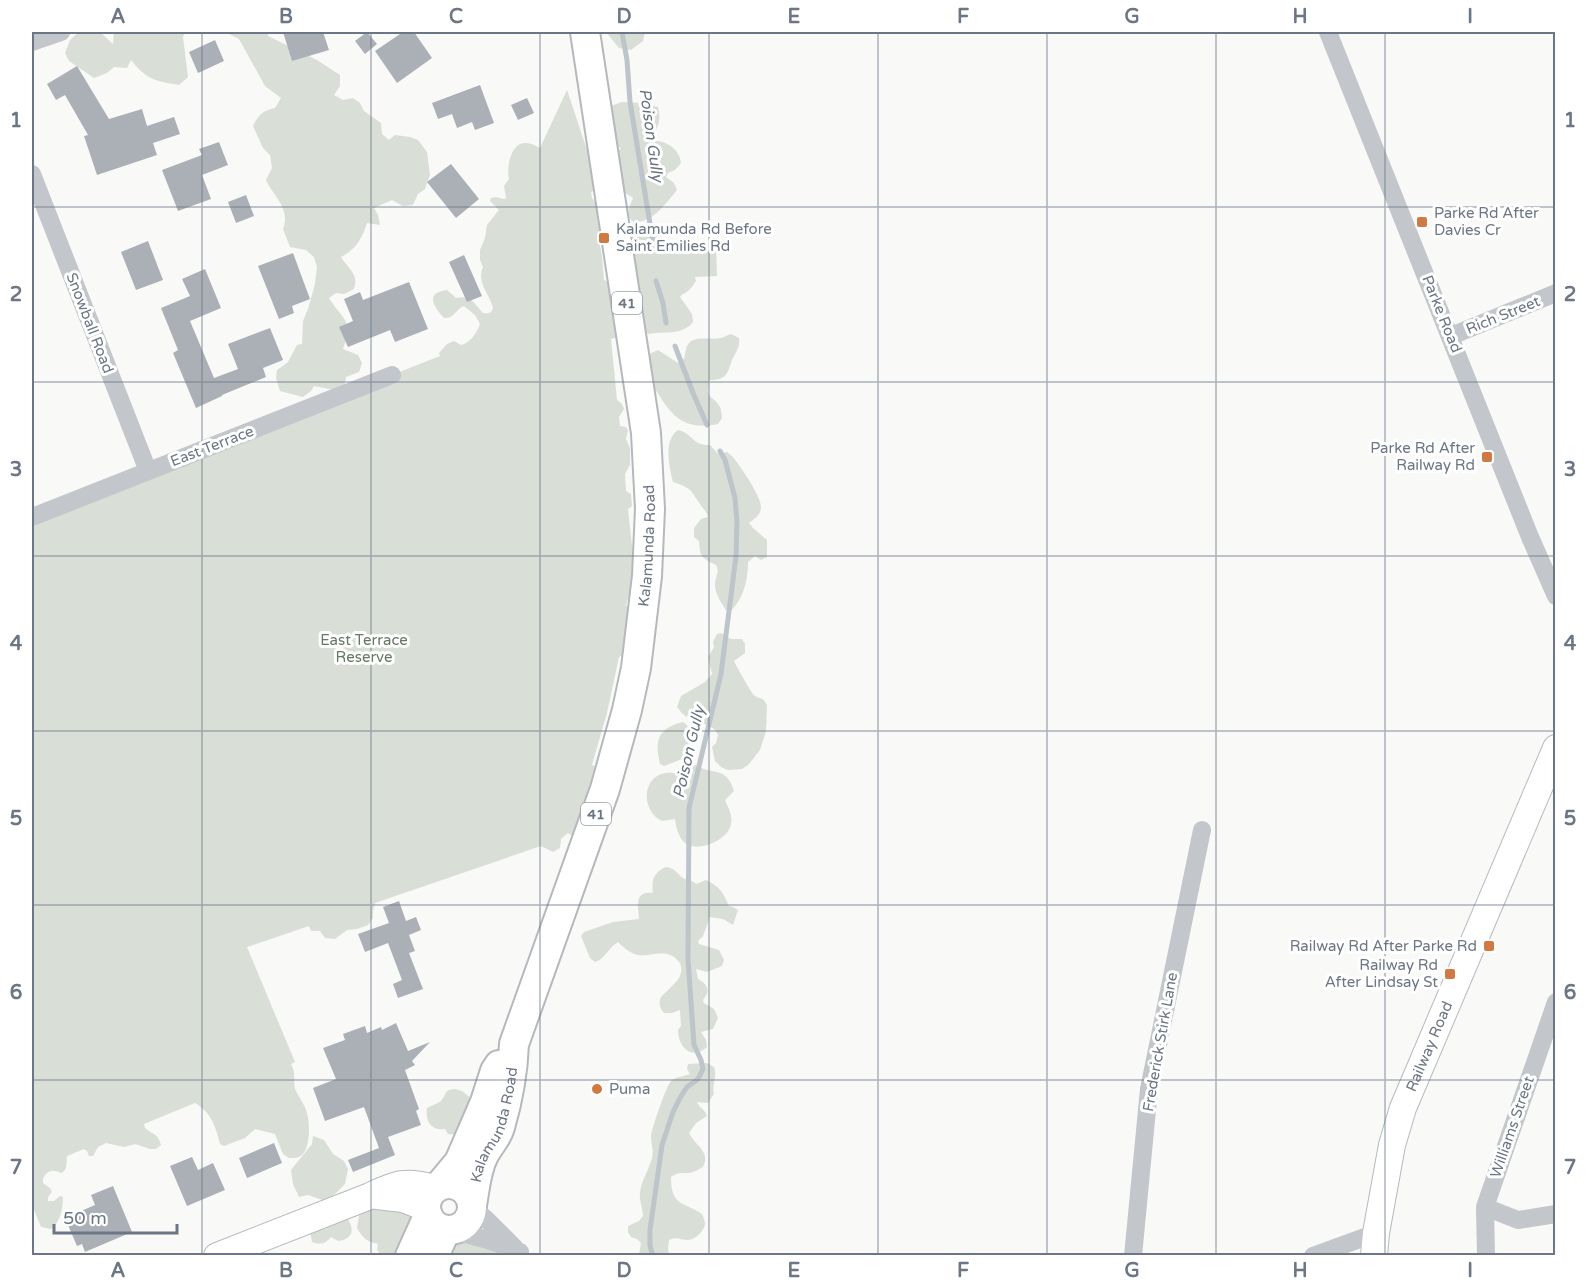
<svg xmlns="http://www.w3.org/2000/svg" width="1587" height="1287" font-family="'Varela Round',sans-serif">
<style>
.green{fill:#d9ded7}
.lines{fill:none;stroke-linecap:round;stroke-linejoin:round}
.stream{stroke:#bdc4ca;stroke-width:5}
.building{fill:#abb0b7}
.secondary-casing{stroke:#b6b9be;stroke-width:28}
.primary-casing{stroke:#b5b8bc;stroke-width:32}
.street{stroke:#c3c6ca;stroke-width:18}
.secondary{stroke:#fff;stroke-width:26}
.primary{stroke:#fff;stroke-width:28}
.grid{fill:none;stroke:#6c7685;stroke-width:1.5;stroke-opacity:0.55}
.poi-dot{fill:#cf7a42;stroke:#fff;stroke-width:2}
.labels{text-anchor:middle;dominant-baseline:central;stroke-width:6;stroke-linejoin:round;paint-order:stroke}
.shield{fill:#fff;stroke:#989faa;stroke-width:1.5}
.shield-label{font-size:14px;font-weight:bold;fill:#6c7685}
.poi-label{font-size:15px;fill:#6c7685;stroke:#fff;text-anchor:start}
.street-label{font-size:15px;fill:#6c7685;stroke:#fff}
.park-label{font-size:15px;fill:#667866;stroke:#fff}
.water-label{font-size:16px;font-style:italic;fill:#68757f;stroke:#fff}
.neatline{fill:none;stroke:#6c7685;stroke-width:2}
.grid-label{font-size:20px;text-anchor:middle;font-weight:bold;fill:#6c7685}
</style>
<rect width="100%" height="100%" fill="#f9f9f8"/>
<!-- green -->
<path class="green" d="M79 32H100L113 44 114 32H185L183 37 188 77 179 85C155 81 147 80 131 60L127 68 114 67 107 73 94 78 69 61 65 53 70 40Z
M225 32H268V36L317 60 340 75V86L334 95 343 100 353 98 360 103 364 111 381 123 382 134 389 140 395 135 410 137 418 140 427 152 430 175 425 189 418 194 413 205 403 206 392 200 374 208 378 215 380 225 367 223C362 239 356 249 341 257 348 269 359 273 354 289L344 294 336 293 329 298C343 321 354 319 343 349L358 355 362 363 359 372 346 377 344 387 334 390 314 386 311 391 303 397 280 391 276 378 277 370 288 362 297 345 302 344 303 321 308 309 315 284 317 267 314 257 306 250 290 247 283 229C291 208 273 196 266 180L272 168 270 155 263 148 253 126C258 115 264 110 275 108L281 98 265 86 239 39Z
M606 32H645L643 41 631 50 619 48Z
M567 90 590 159 595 188 591 193 592 198 599 207 602 227 599 241 602 256 604 280 610 283 620 336 611 339 617 400 622 404 624 409 619 417 620 426 626 427 628 430 626 439 630 448V465L625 474 626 491 631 494 632 506 628 509 637 592 629 594 626 606H633L624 655 619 657 607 713 592 765 598 767 579 837 571 835 568 833 561 839 560 848 553 852 541 846 375 903 373 911V918L368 925 357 929 347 930 335 939 325 938 320 931H311L309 926 247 947 295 1062 291 1064C297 1074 292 1083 296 1091 300 1099 305 1105 307 1113 310 1123 311 1152 299 1157 296 1158 292 1158 289 1158L283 1154 275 1134 255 1129 245 1138 224 1146 220 1144C216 1127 211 1112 195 1103L144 1124 145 1128C153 1135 158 1133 161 1145L156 1149H150L135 1144 124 1147 106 1143 98 1147 93 1156H89L87 1151 84 1149 67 1156C66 1162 68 1171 61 1173 53 1169 47 1170 43 1179V1183L50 1188 52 1192 48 1197V1201H54L60 1196 63 1197C63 1208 60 1223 51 1229L41 1227 32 1205V517L440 356 439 353 447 344 454 341 461 345C470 343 477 333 480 324L475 315 464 306C456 309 454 319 444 318 433 306 425 293 447 290L456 298C472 295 473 303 483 313 489 314 491 313 493 308 490 294 476 283 483 267L480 260V250L485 238 487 225 499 210 490 201 491 198 495 197 504 199 506 198 504 186 509 179C506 168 511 142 526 143 531 143 536 146 540 148Z
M622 102 641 103 658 107C661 119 659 126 652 136L657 141C669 142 680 151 681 163L675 170 668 173 666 177 674 183 677 190C666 203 652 224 633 222 625 214 629 208 633 198L614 186 616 154 621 148 616 146 605 108Z
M656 225 663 240 660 246 716 243 717 276 695 277 696 281C694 284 691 289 688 291 684 294 683 293 680 297L692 314 693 322C682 336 663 331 648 334L642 327 625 239 631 231 648 226Z
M731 334 739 338C740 347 737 350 733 358 727 370 730 380 710 380 704 400 713 394 720 407 721 408 722 416 722 418L718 424C688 430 674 420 659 395 657 391 653 388 651 384 647 376 648 364 647 355L658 350 678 363 684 359C685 356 685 353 686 349 690 333 710 341 721 338 722 338 730 334 731 334Z
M678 430C694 434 692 446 710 445L718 454 727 452 733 457C740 466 762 497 761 508 760 516 754 519 749 523L753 528 767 540V557L761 560 755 556 748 562C748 580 743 602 728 613 723 605 715 595 715 585 715 577 720 573 716 565 702 558 700 558 699 541L694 537V528L701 519 708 517C706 510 703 509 700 504 690 489 691 488 673 482 669 467 663 440 678 430Z
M721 633 731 639H742L745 644V653L734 661C735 664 752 694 754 695 757 698 760 698 763 699L767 705 766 731 760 750 749 764 742 769 728 770 721 767 715 761 712 747 716 743 718 735C713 722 695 724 684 715 681 713 680 710 677 707L681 696 705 682 712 674 708 657 714 647 713 642 717 634Z
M683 722C690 727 692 731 693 739 697 756 677 761 664 766L660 764C654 739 659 728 683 722Z
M695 765C713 776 726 765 734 791L725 800C728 808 733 815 731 824 729 840 696 854 684 842 678 836 676 827 675 819L662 821C659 819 656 818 654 815 643 803 644 781 661 774 667 772 674 773 680 773L687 767Z
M666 867C675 868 676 873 683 878 688 881 691 879 696 884L706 880C720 887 723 892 729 906L733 907 738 910 733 925 723 919 710 917 703 936 698 941 699 944 719 950 724 960 722 966 707 972 696 969 698 979C708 985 711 990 703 1000L704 1003 714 1009 718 1018 713 1029 701 1032 706 1040 707 1047C692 1061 678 1047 678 1030L681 1026 680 1010 672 1013H664C660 1008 658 1004 661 997 667 990 676 984 680 976 682 971 682 966 679 962 668 947 652 957 638 955 631 954 623 947 618 942 609 947 605 959 595 962L590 958 581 936 584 932 613 922 639 919C638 906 634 890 653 893 651 880 654 872 666 867Z
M707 1063 714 1067C718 1077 711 1085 714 1094L708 1103 697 1102C699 1108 706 1110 707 1116L696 1123 689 1133C695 1146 711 1151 703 1167 699 1169 694 1172 690 1173 682 1173 677 1172 671 1177 671 1206 682 1201 702 1214 703 1215 705 1222 705 1224 704 1231 695 1240 688 1240 680 1240 677 1236 669 1240L668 1248 669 1255H639L641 1243 637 1239 631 1237 628 1232V1226L639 1221 643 1216C643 1208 639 1201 640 1193 641 1181 649 1170 652 1158 654 1150 651 1144 651 1136 652 1128 667 1083 672 1080 676 1077 685 1076 690 1074L687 1069 688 1064Z
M455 1089 462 1091 481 1106 460 1135 448 1134 445 1129C431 1131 425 1121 427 1108 431 1106 438 1103 441 1101 447 1094 443 1090 455 1089Z
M313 1136 324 1140 333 1154 344 1161 348 1169 345 1184 335 1194 329 1198 322 1200 308 1195 299 1197 293 1184 291 1170 312 1144Z
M414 1198 410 1255H381L377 1250 378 1244C367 1242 362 1237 357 1228L360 1209Z
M344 1218 348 1219C355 1231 352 1239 338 1241L331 1237C325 1244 321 1245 312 1242L310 1231 317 1227 326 1229 331 1221Z
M446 1230 504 1256H434Z"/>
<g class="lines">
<!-- stream -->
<path class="stream" d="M622 32 627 60 630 102 653 242
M656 281 663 303 666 323
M675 346 693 393 707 425
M653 1256 650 1246V1230L662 1145 673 1112 680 1098 687 1087 698 1079 703 1069 701 1060 694 1045 688 959 689 808 721 674 736 556 737 522 735 498 725 460 720 451"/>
</g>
<!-- building -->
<path class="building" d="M283 32H323L329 50 292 61Z
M367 32 377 44 365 54 355 41Z
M403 32H414L432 58 397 83 375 51Z
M215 40 224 61 198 73 189 52Z
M77 66 109 119 142 109 147 126 174 117 180 134 153 143 157 155 97 175 84 136 88 135 65 95 56 100 47 84Z
M480 85 494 123 475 130 472 122 457 128 452 114 438 119 432 103Z
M527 98 534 113 518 120 511 105Z
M219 142 228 165 202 175 211 199 178 211 162 170 202 155 199 149Z
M451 164 479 199 456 218 427 182Z
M246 195 254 216 236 223 228 202Z
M148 241 163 280 136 290 121 252Z
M293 253 310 299 292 306 294 313 279 319 258 266Z
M464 255 482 296 467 302 449 262Z
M205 269 221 308 190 321 214 378 238 369 228 344 270 328 283 360 263 368 266 377 222 395V396L196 408 173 353 178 350 161 308 190 296 182 279Z
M409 282 428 329 395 342 390 330 348 347 339 327 353 321 344 299 360 292 363 300Z
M399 901 406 921 416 917 421 930 409 935 415 951 409 953 423 989 398 998 393 984 402 980 388 943 365 952 358 934 389 923 383 907Z
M396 1023 408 1051 430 1042 412 1061 415 1065 405 1070 419 1109 416 1111 421 1125 388 1137 395 1155 353 1172 348 1160 379 1148 364 1107 325 1121 313 1088 336 1079 323 1048 345 1040 343 1034 365 1026 367 1033 381 1027 382 1030Z
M274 1143 282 1163 247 1178 239 1158Z
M192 1157 198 1170 213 1163 225 1190 187 1206 170 1166Z
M113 1186 132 1232 85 1252 82 1244 77 1246 65 1218 95 1205 91 1195Z"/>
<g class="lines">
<!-- secondary casing -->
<g class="secondary-casing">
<g id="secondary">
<path d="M377 1196 403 1199 426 1208"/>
<path d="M217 1256 370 1196C397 1183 406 1180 435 1188"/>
<path id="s1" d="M1374 1256 1376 1233 1392 1145 1403 1108 1556 748"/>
</g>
</g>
<!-- primary casing -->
<g class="primary-casing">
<g id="primary">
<circle cx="449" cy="1207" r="23"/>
<path d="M439 1186 459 1162 485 1102 495 1071 499 1065"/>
<path id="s2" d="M472 1205C475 1189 476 1170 484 1155 489 1145 497 1138 500 1127 508 1100 513 1072 514 1044L605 789 627 710 636 668 647 576 650 509 646 433 585 32"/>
<path d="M410 1256 428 1216"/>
<path d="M434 1256 446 1230"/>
</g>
</g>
<!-- street -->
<path class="street" d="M1328 32 1530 537 1556 596
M32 42 61 32
M32 174 148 471
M1451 336 1556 293
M32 517 392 375
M1485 1207 1518 1220 1556 1214
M472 1208 486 1219 515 1248
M451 1230 488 1240 520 1252
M1133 1256 1149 1089 1202 830
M1313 1256 1376 1233
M1486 1256 1485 1207 1556 1002"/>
<!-- secondary -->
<use href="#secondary" class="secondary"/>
<!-- primary -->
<use href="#primary" class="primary"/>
</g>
<!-- grid -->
<path class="grid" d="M202 32V1256M371 32V1256M540 32V1256M709 32V1256M878 32V1256M1047 32V1256M1216 32V1256M1385 32V1256M32 207H1556M32 382H1556M32 556H1556M32 731H1556M32 905H1556M32 1080H1556"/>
<!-- markers -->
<g class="poi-dot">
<rect x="1416" y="216" width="12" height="12" rx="3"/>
<rect x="598" y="232" width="12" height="12" rx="3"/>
<rect x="1481" y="451" width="12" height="12" rx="3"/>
<rect x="1483" y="940" width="12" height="12" rx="3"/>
<rect x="1444" y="968" width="12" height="12" rx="3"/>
<circle cx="597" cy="1089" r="6"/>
</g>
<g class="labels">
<!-- shield labels -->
<g class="shield">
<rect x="612" y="292" width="30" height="22" rx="4.5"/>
<rect x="581" y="803" width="30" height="22" rx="4.5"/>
</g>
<g class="shield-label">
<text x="627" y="303">41</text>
<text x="596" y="814">41</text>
</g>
<!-- poi labels -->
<g class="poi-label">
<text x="1434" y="213">Parke Rd After<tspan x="1434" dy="17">Davies Cr</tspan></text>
<text x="616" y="229">Kalamunda Rd Before<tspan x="616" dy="17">Saint Emilies Rd</tspan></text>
<text x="1475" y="448" text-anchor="end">Parke Rd After<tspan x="1475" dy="17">Railway Rd</tspan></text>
<text x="1477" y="946" text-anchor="end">Railway Rd After Parke Rd</text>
<text x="1438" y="965" text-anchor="end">Railway Rd<tspan x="1438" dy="17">After Lindsay St</tspan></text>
<text x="609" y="1089">Puma</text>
</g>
<!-- street labels -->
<g class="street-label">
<text transform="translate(1442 314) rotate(68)">Parke Road</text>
<text transform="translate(1503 315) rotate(-22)">Rich Street</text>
<text transform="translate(90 323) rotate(69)">Snowball Road</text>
<text transform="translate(212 446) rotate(-21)">East Terrace</text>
<text stroke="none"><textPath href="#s2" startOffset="687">Kalamunda Road</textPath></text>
<text transform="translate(1160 1042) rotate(-80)">Frederick Stirk Lane</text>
<text stroke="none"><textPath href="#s1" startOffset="218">Railway Road</textPath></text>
<text stroke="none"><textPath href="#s2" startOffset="84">Kalamunda Road</textPath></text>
<text transform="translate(1512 1127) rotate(-71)">Williams Street</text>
</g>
<!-- park labels -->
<g class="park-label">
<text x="364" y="640">East Terrace<tspan x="364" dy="17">Reserve</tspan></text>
</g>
<!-- water labels -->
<g class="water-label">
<text transform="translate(651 135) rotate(82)">Poison Gully</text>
<text transform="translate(689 752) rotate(-77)">Poison Gully</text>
</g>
</g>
<!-- border -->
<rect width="1587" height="1287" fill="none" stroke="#ffffff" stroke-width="66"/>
<!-- scale -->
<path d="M54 1224v9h123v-9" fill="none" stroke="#6c7685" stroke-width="3"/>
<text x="63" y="1224" font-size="18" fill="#6c7685" stroke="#ffffff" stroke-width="4.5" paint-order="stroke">50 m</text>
<rect x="33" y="33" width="1521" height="1221" class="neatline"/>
<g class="grid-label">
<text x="118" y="23">A</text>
<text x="286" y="23">B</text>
<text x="456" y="23">C</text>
<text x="624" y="23">D</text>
<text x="794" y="23">E</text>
<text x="963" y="23">F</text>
<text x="1132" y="23">G</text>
<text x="1300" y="23">H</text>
<text x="1470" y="23">I</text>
<text x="16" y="127">1</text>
<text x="1570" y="127">1</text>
<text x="16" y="301">2</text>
<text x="1570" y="301">2</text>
<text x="16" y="476">3</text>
<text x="1570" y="476">3</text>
<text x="16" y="650">4</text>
<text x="1570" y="650">4</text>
<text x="16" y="825">5</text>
<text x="1570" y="825">5</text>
<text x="16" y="999">6</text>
<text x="1570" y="999">6</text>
<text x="16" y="1174">7</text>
<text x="1570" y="1174">7</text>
<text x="118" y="1277">A</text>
<text x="286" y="1277">B</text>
<text x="456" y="1277">C</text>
<text x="624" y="1277">D</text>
<text x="794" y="1277">E</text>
<text x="963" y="1277">F</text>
<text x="1132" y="1277">G</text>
<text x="1300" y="1277">H</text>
<text x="1470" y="1277">I</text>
</g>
</svg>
